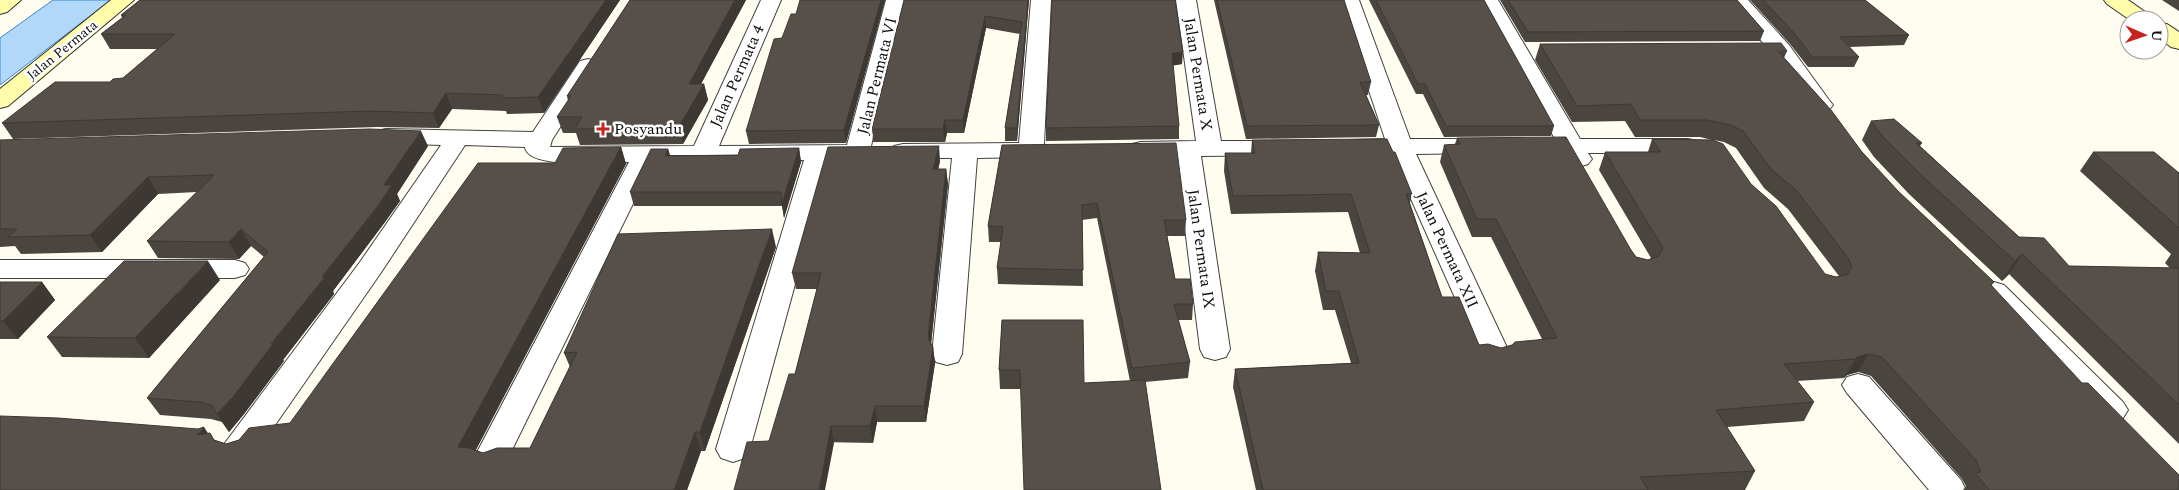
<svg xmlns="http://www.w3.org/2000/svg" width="2179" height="490" font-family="Spectral,serif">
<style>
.water{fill:#b1d8f9;stroke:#3487d5}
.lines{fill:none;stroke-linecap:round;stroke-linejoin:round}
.street-casing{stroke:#414141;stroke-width:2}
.secondary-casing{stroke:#303030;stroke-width:2}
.street{fill:#fff;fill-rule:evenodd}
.secondary{fill:#fffdaa;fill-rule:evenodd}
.wall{fill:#4b4540;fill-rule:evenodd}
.shaded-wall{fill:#3d3834}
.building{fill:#57504a;stroke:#3d3834}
.poi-dot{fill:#c6241e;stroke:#fff;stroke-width:2}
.labels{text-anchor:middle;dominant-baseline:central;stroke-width:5;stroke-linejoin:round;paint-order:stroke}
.far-street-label{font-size:14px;fill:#0e0e0e;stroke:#fff}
.street-label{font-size:16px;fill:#0e0e0e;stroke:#fff}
.poi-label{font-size:16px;fill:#0e0e0e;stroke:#fff;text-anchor:start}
</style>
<rect width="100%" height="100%" fill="#fffdef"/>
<!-- water -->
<path class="water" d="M53 0H111L0 85V38Z"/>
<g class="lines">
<!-- street casing -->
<g class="street-casing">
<path id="street" d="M761 0H781L719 146 847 145 886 0H906L871 146 875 152 872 157 863 159 829 160 750 449 745 458 733 462 721 458 716 449 804 160 654 161 509 456 504 465 492 469 480 465 475 456 629 162C610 162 527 170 525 147L465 145 380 274 273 428 251 456 239 460 227 456 222 447 360 262 441 145 386 143 377 141 374 136 377 131 386 129 533 132 580 61 588 59 596 61 599 66 552 140 550 147 694 146Z
M1031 0H1051L1044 144 1050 150 1047 155 1038 157 977 158 962 354 958 362 947 365 936 362 932 354 952 158H903L894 156 891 151 894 146 903 144 1019 143Z
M1176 0H1196L1221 141H1288L1297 143 1300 148 1297 153 1288 155 1201 156 1230 349 1226 357 1215 360 1204 357 1200 349 1176 156H1141L1132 154 1129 149 1132 144 1141 142 1196 141Z
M1339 0H1359L1410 139H1480L1489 141 1492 146 1489 151 1480 153 1416 154 1510 354 1506 362 1495 365 1484 362 1480 354 1391 154H1353L1344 152 1341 147 1344 142 1353 140 1385 139Z
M1478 0H1498L1580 139H1688L1697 141 1700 146 1697 151 1688 153H1588L1592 159 1588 164 1579 167 1570 164 1563 153H1533L1524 151 1521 146 1524 141 1533 139H1555Z
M1727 0H1748L1789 45 1829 100 1833 105 1829 110 1821 112 1813 110 1773 55Z
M0 260H235L245 263 249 269 245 275 235 278H0Z
M1994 282 2004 285 2123 402 2128 410 2123 418 2112 422 2101 418 1984 299 1980 292 1984 285Z
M1858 374 1869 377 1961 480 1966 490H1929L1847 393 1842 385 1847 377Z"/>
</g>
<!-- secondary casing -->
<g class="secondary-casing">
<path id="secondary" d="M0 0H21L7 12 0 14Z
M111 0H134L8 106 0 108V89Z
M2104 0H2128L2151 16 2155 20H2130L2107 4Z
M2159 23 2167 24 2179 32V49L2171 47 2159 38Z"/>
</g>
<!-- street -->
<use href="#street" class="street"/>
<!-- secondary -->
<use href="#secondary" class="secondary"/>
</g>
<!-- wall -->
<path class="wall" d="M140 0H620L544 113 507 114 506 111 452 109 439 128 377 127 13 139 2 123 110 82 123 78 157 49H110L101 34 122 18 121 15Z
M630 0H746L701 84H704L708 100 683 144 580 145 576 133H563L557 117 568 101 567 96Z
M885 0 846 143 749 144 746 131 782 38 796 14Z
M904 0H1029L1017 141H1005V128L1020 34 986 28 964 133H947L945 142H873L872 129Z
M1052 0 1182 64 1173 65 1179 126V139L1046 141V128Z
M1214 0H1344L1371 82 1368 95H1366L1379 125 1376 137 1246 139Z
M1369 0H1484L1554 126 1551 136 1444 137 1423 94H1416Z
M1500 0H1737L1764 31 1760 41 1525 42Z
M1750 0H1865L1909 35 1904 45 1849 47 1859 57 1854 67H1808L1790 44Z
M2162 0H2179V11Z
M1540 44 1787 51 1784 58 1862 152 1898 191 1994 282 1991 286 2179 490H1963L1966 486 1962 479 1871 376 1858 372 1847 375 1844 378 1797 381 1814 402 1804 421 1727 427 1755 471 1745 490H1256L1233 387 1235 369 1351 363 1335 310H1323L1315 271 1318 252 1360 253 1348 212 1231 214 1224 171 1225 153H1251L1252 140 1412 194 1410 203 1442 297 1479 345 1501 348 1542 339 1491 237H1472L1440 162 1444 145 1455 144 1457 138 1631 250 1636 257 1648 260 1651 258 1599 170 1605 152H1648L1652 139 1712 140 1700 137H1635L1625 121 1572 122 1535 60ZM1714 140 1724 142 1736 148 1764 188 1788 209 1839 276 1836 277 1825 274Z
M1871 121 1922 143 1920 146 2019 237 2069 266 2170 268 2165 263 2171 254 2080 171 2093 152 2179 173V444L2009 274 2002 281 1909 194 1874 157 1862 140Z
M0 140 428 146 397 194 400 201 385 222 333 291 334 294 283 360 284 361 244 414 229 432 222 422 211 419 160 415 147 398 264 257 251 246 239 259 158 258 147 241 197 192 158 194 102 252 21 254 15 246 0 247Z
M1002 145 1186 220 1185 236H1167L1175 279 1193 304 1192 320H1178L1190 362 1188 378 1145 382 1021 389H1000L999 370 1002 320 1084 383 1130 381 1097 218 1082 220 1083 286 998 284 997 268 1001 242H989L988 226Z
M621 147 626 164 476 450 483 453 530 448 570 367 564 353 776 247 705 451H701L687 490H0L208 433 214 440 226 444 290 423 555 163Z
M799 148 801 162 784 218 782 206H634L630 192 668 149 670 155H738Z
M940 161 938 169H946L948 184 931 344 933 347 935 363 926 422H877L873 443 769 441 795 374 817 289H796L792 273Z
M220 280 149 358 62 357 47 337Z
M0 282H42L55 300 18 339H0Z"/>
<!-- shaded-wall -->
<path class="shaded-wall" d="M606 0H620L544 113 538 97Z
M735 0H746L693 99 689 84Z
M881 0H885L846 143 844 130Z
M1028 0H1029L1017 141V128Z
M985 16 986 28 964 133 963 120Z
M1183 52 1182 64 1171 66 1172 53Z
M704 84 708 100 683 144 678 128Z
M446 93 452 109 439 128 433 113Z
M945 120 947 133 945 142 943 129Z
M421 131 428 146 397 194 400 201 385 222 333 291 334 294 283 360 284 361 244 414 229 432 217 414 271 344 322 277Z
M939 146 940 161 935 184 933 169Z
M621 147 626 164 467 466 458 447Z
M799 148 801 162 784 218 782 204Z
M668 149 672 163 665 156Z
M946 169 948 184 930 354 928 338Z
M148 177 158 194 102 252 90 235Z
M241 229 251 246 239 259 229 242Z
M772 229 776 247 705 451 700 432Z
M2022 254 2009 274 2002 281 2015 261Z
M208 261 220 280 149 358 135 338Z
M42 282 55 300 18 339 3 321Z
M933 347 935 363 926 422 924 406Z
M1868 354 1858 372 1847 375 1844 378 1857 357Z
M875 406 877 422 873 443 870 426Z
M831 426 834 443 825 490H819Z
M204 427 216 446 197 435Z
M695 432 701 451 687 490H674Z"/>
<!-- building -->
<path class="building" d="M140 0H606L538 97 501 98 503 95 446 93 433 113 370 111 2 123 55 82H110L113 79 123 78 175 34H101L126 15H121Z
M630 0H735L689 84H704L678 128 575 129 582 117H557L571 96H567Z
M800 0H881L844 130 746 131 774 39 782 38 791 14H796Z
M904 0H1028L1017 128H1005L1022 22 985 16 963 120H945L943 129H872Z
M1052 0H1175L1183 52 1172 53 1179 126 1046 128Z
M1217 0H1344L1371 82H1360L1379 125 1247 126Z
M1376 0H1484L1554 126H1446L1425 84H1418Z
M1508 0H1737L1764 31 1528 32Z
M1763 0H1865L1909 35 1840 37 1859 57H1812L1795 34Z
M1781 43 1787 51 1777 50 1831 110 1862 152 1898 191 1994 282 1991 285 2082 383H2088L2179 475V490H1989L1975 473 1981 472 1976 460 1882 357 1868 354 1857 357 1855 359 1784 364 1814 402 1716 410 1755 471 1640 477 1648 490H1263L1235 369 1359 363 1339 291H1326L1318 252 1370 253 1351 194 1233 196 1225 153H1255L1252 140 1387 139 1393 152H1395L1412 194H1406L1442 297H1459L1479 345 1488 344 1501 348 1512 345 1515 342 1557 338 1496 219H1477L1444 145 1460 144 1457 138 1566 137 1631 250 1636 257 1648 260 1659 256 1663 248 1605 152H1661L1652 139 1713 140 1723 144 1751 184 1776 206 1825 274 1836 277 1847 275 1852 267 1848 258 1797 191 1772 170 1743 131 1731 125 1707 120H1640L1631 104 1577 106 1540 44Z
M1894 119 1922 143H1916L2019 237 2044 238 2069 266 2179 268V405L2022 254 2015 261 1920 174 1884 138 1871 121Z
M370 129 421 131 384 185H392L378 206 322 277H325L271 344H273L233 397 217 414 212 405 200 402 147 398 268 252 241 229 229 242 147 241 214 175 148 177 90 235 8 237 17 229H0V140Z
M1176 143 1186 220H1164L1175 279H1190L1193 304H1174L1190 362 1132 368 1097 203 1082 205 1083 270 997 268 1003 227 988 226 1002 145Z
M939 146 933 169H946L928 338 933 347 924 406H875L870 426H831L819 490H734L747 442 769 441 789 374H795L821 273H792L828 147Z
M621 147 458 447 469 448 483 453 497 448H530L577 352 564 353 618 234 772 229 700 432H695L674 490H0V416L58 418 198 429 204 427 197 435 210 433 214 440 226 444 239 440 249 428 290 423 478 163H555L563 148Z
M799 148 782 204 781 192H630L651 149H668L665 156 738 155 740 149Z
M2093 152H2154L2179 173V228Z
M124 261H208L135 338 47 337Z
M0 282H42L3 321H0Z
M1002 320H1083L1084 383 1145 380 1161 490H1024L1020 370H999Z"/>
<!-- markers -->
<path class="poi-dot" d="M600.5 121.5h5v5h5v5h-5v5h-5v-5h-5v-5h5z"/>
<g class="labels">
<!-- far-street labels -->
<g class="far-street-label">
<text transform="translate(62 50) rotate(-39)">Jalan Permata</text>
</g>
<!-- street labels -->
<g class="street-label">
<text transform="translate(1198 74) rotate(81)">Jalan Permata X</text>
<text transform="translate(737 76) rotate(-66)">Jalan Permata 4</text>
<text transform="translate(877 76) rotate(-76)">Jalan Permata VI</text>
<text transform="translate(1201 249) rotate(82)">Jalan Permata IX</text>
<text transform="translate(1447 250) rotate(65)">Jalan Permata XII</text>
</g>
<!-- poi labels -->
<g class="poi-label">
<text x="614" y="129">Posyandu</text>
</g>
</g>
<!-- north arrow -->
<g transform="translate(2144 35) rotate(92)"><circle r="24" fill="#ffffff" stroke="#9f9f9f"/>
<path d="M0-4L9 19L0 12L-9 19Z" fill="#c6241e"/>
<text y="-8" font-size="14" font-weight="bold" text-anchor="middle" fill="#0e0e0e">U</text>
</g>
</svg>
